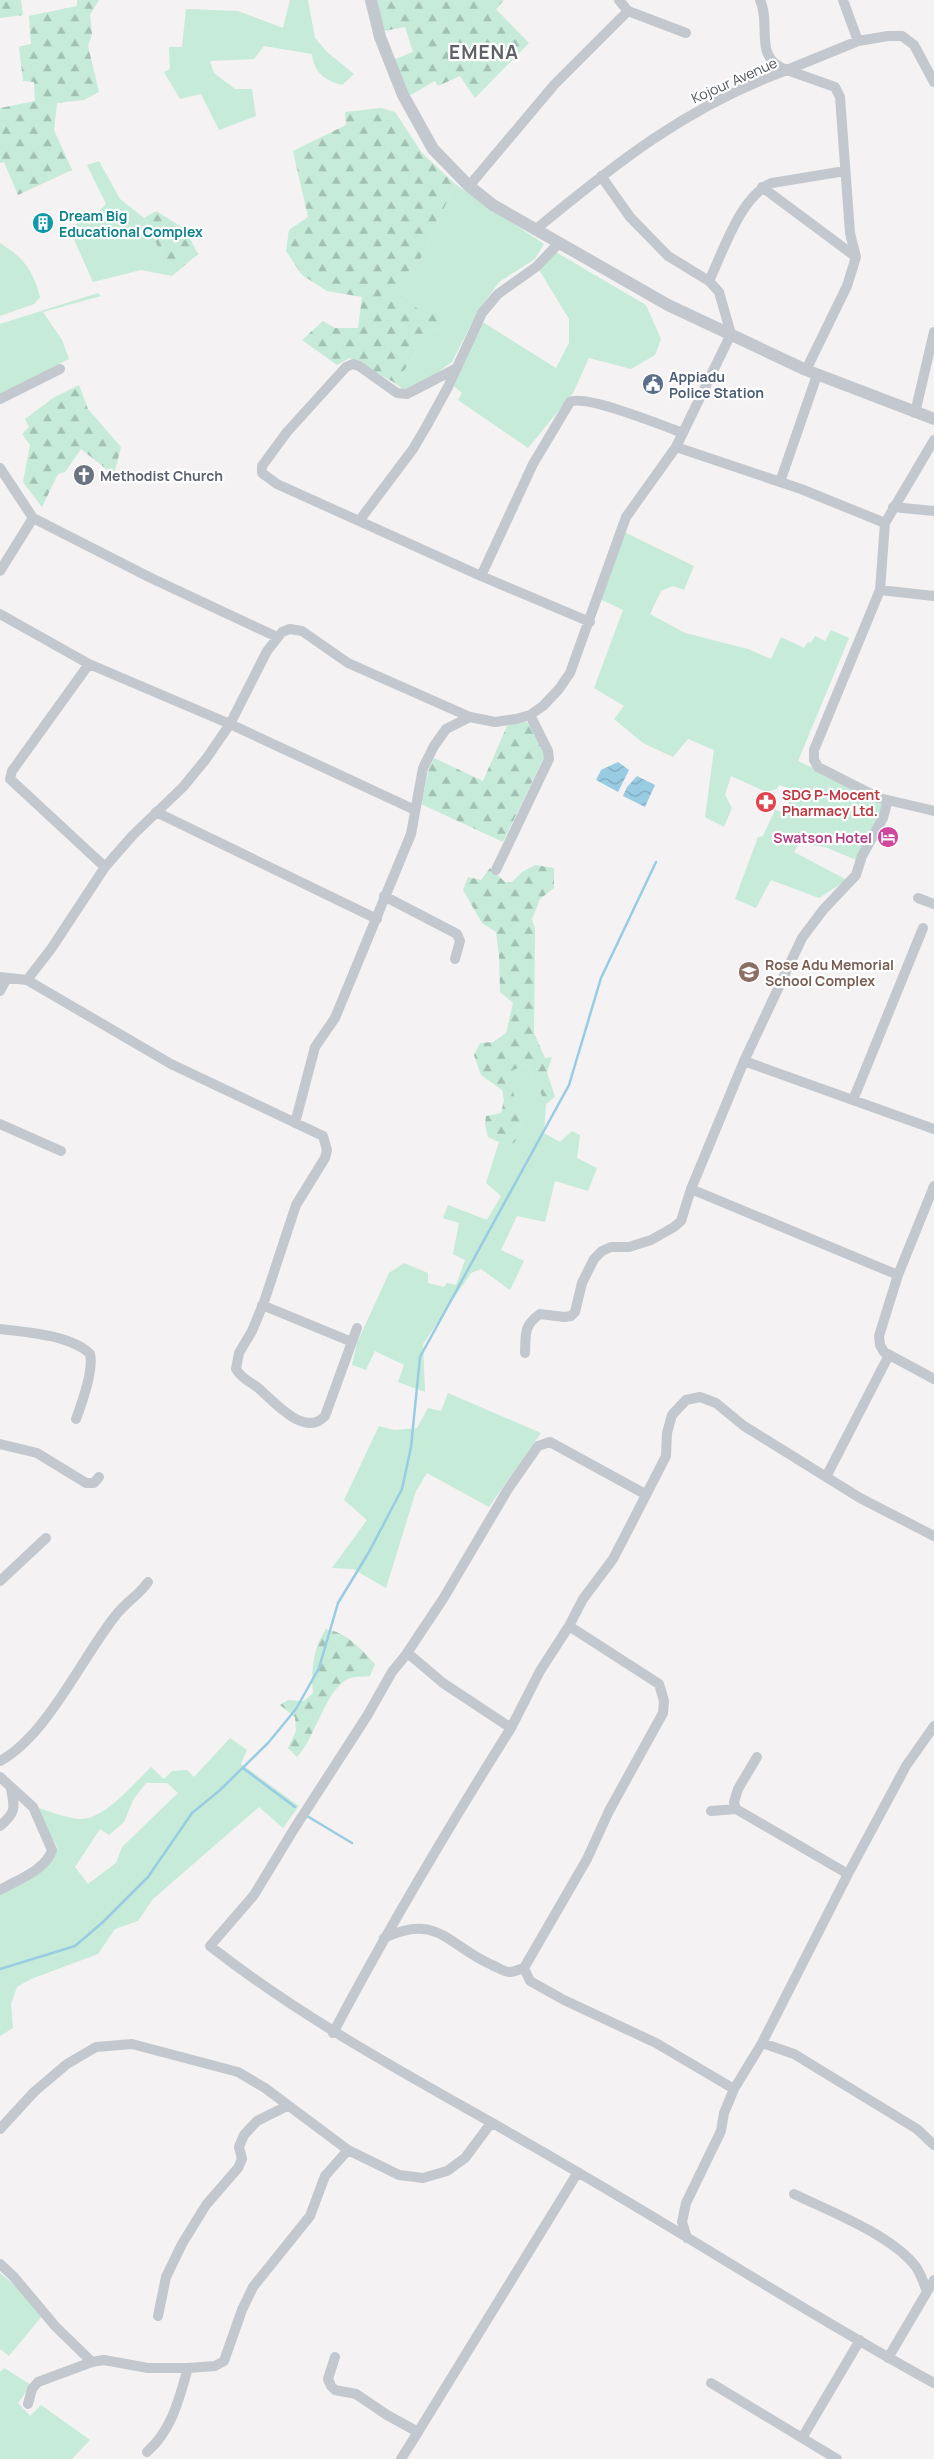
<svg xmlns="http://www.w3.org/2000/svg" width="934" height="2459" font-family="Manrope,sans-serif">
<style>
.grass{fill:#c6ebd8;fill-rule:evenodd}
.forest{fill:url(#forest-firs)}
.water{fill:url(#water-waves)}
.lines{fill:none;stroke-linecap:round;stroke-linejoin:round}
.stream{stroke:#99cce3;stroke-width:2.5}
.minor{stroke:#c2c8ce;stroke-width:10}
.tertiary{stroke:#c2c8ce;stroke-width:12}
.labels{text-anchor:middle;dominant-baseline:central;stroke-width:4.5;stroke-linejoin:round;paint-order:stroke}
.street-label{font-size:14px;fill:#4c535d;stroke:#fff}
.culture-label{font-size:14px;font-weight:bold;fill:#0d838f;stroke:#fff;text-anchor:start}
.service-label{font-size:14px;font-weight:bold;fill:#4e5e75;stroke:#fff;text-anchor:start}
.worship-label{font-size:14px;font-weight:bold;fill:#5b616d;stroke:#fff;text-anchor:start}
.health-label{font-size:14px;font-weight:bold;fill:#be3a42;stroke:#fff;text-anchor:start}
.hotel-label{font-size:14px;font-weight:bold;fill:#b23c85;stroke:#fff;text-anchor:end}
.education-label{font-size:14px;font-weight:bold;fill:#785e54;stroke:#fff;text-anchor:start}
.district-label{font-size:19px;font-weight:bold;letter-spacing:1px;fill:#5f6166;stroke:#fff}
</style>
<defs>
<pattern id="forest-firs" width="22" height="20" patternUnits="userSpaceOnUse" patternTransform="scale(1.25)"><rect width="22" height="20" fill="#c6ebd8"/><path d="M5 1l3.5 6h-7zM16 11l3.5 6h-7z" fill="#a3c1b2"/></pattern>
<pattern id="water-waves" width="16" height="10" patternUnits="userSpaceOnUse" patternTransform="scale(1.25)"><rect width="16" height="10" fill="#99cce3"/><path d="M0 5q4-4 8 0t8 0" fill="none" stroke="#7fa8bb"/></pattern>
</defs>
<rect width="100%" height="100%" fill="#f4f2f2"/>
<!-- grass -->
<path class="grass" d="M290 0H308L315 38 327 52 354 74 342 85C325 80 314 73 312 54L264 46 254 59 210 61 214 73 235 89H252L256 116 219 130 201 94 180 99 164 72 170 69 169 47H182L186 9 238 11 283 28Z
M99 161 120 199 144 218 172 276 141 270 93 282 69 228 97 213 106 204 87 165Z
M455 184 544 244 535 259 499 282 478 311 452 362 419 386 403 389 395 383 416 354 412 338 439 328 394 290 421 258Z
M0 243C23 257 33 270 40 297L34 304 0 316Z
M554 251 646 305 661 339 655 355 631 369 589 358 573 393 528 448 458 400 462 393 454 386 481 321 556 368 569 343V319L538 268Z
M98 293 101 296 43 312 62 340 69 359 0 394V324Z
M624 532 694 566 684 590 673 586 661 591 650 614 685 633 748 649 771 659 781 637 804 648 808 642 811 643 815 636 825 641 831 630 849 638 798 761 884 802 882 816 856 860 825 847 799 843 794 852 847 880 819 898 771 880 756 908 735 899 758 837 763 836 775 810 784 812 795 790 779 785 777 789 766 792 731 776 725 795 732 808 724 827 705 817 714 750 688 739 673 757 643 743 614 719 624 706 594 688 623 610 600 599Z
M526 1063 546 1104 544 1133 560 1142 572 1131 580 1135 577 1158 597 1168 588 1191 555 1181 545 1222 517 1216 501 1250 524 1261 510 1290 481 1269 471 1273 423 1344 425 1392 398 1382 404 1365 375 1351 366 1370 352 1365 357 1343 389 1273 404 1263 428 1273V1283L444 1287 447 1283 456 1285 465 1260 453 1254 459 1223 443 1218 448 1205 487 1220 501 1196 486 1183 499 1142 505 1145 523 1129 507 1073Z
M448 1393 541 1433 489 1507 427 1473 416 1491 386 1588 353 1569 332 1568 367 1520 344 1500 379 1426 394 1430 417 1428 428 1408 441 1411Z
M230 1738 247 1750 241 1764 299 1806 283 1828 259 1807 153 1899 138 1921 115 1929 98 1954 31 1979 17 1987 11 2004 13 2028 0 2036V1895L53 1856 57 1847 36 1810 39 1808C52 1812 68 1819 81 1819 105 1819 134 1783 151 1767L164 1779 172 1771 187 1770 194 1777ZM146 1783H167L178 1793 122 1847 116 1863 88 1884 75 1867 100 1829 109 1835 124 1822 133 1800Z
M0 2273 17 2287 42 2316 9 2356 0 2349Z
M4 2368 31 2385 18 2403 30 2416 41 2405 90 2440 72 2459H0V2372Z"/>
<!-- forest -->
<path class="forest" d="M0 0H21L23 15 0 18Z
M77 0H99L90 15 92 34 88 46 99 92 84 100 57 103 54 130 72 170 18 195 4 162 0 163V108L35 101 34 82 23 81 19 47 31 44 29 16 77 6Z
M377 0H504L496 9 529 43 475 98 460 76 438 86 435 81 409 96 393 60 413 52 405 27 384 31Z
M381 108 395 112 422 153 455 184 421 258 394 290 419 310 442 317 439 328 412 338 416 354 395 383 350 358 337 365 302 340 323 321 335 328H358L362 297 327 291 302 275 286 251 289 230 308 217 293 151 346 125 345 112Z
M156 211 185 229 198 254 172 276 144 218Z
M79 385 88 409 121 447 114 475 81 449 65 472 58 474 42 507 23 482 30 445 22 434 29 427 25 419 53 398Z
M521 721 529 723 545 755 503 842 421 804 429 768 434 758 483 781 507 726Z
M535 865 554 868V888L540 899 532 919 535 929 534 1033 545 1058 552 1057 547 1072 555 1097 546 1104 526 1063 508 1073 523 1129 514 1143 505 1145 488 1137 485 1124 486 1116 501 1113 504 1100 502 1090 481 1075 474 1055 480 1043 493 1042 506 1033 513 1003 500 992 499 955 496 932 482 923 463 890 468 877 481 880 490 868 505 882H512L522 872Z
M326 1629C347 1633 360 1648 375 1664L370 1676C364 1677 356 1676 350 1678 325 1688 316 1738 297 1757L288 1748 296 1731 295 1717 280 1705 288 1700 304 1701 313 1693C311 1670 313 1648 326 1629Z"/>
<!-- water -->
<path class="water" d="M618 762 629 770 618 792 596 780 601 770Z
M637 776 655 785 645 807 623 796 627 787Z"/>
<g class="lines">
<!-- stream -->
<path class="stream" d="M243 1768 295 1807
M307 1816 352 1843
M0 1969 75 1946 103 1922 148 1877 192 1813 219 1791 268 1743 296 1709 319 1668 338 1603 369 1552 402 1489 411 1447 420 1357 569 1085 601 978 656 862"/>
<!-- minor -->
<path class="minor" d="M760 0C772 26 752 58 787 70L858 41 888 36H902L914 45 934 82
M843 0 858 41
M628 11 686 33
M469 186 554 85 628 11 619 0
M762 187 856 257
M535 230C616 163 686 107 787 70L835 87 840 97 850 233 856 257 847 286 806 370
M709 281C723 252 741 195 772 183L845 171
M457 368 407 394 397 393 359 366 353 364 346 367 287 432 262 466V473L277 484 481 576 590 622
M0 399 60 369
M915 413 934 332
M934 440 885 523 880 590 814 750V760L818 767 879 798 934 811
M676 447 801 489 885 523
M0 468 33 518 0 571
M780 482 817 375
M893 507 934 511
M33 518 151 578 277 637
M359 521 413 449 426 427 448 387 482 313 498 294 536 267 558 244
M481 576 533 464 570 402C585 394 664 426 683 433
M880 590 934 596
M0 614 89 664 230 724 415 810
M89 664 12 771 10 779 105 867
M156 812 377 919
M496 870 549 759 548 751 530 715
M384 896 457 934 460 941 455 959
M918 898 934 904
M0 977 27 980 51 949 105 867 133 835 183 787 206 759 230 724 267 651 282 632 290 629 302 631 348 663 470 717 495 722 516 719 530 715 543 706 559 689 570 673 626 517 676 447 731 334 719 292 709 281 668 256 630 217 601 176
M27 980 171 1064 323 1136 327 1150 325 1158 296 1205 264 1302 252 1331 239 1353 236 1369C242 1379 249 1381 257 1387 272 1399 304 1439 325 1416L357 1328
M0 991 7 978
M744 1061 934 1129
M853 1100 923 928
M295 1123 315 1047 335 1018 411 834 423 768 434 746 446 729 470 717
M0 1124 61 1151
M934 1186 898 1275 879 1336 880 1345 884 1352 934 1379
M691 1189 898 1275
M262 1305 352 1342
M0 1329C25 1332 71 1335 90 1354 94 1370 82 1403 76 1419
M525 1353C526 1334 523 1326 540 1314L564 1317 571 1316 575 1312 582 1283 594 1259 602 1251 611 1247H629L651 1240 674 1227 681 1221 691 1189 744 1061 802 938 823 910 856 875 862 856 883 818 888 800
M0 1444 37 1453 86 1483H94L99 1477
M826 1477 889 1355
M934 1536 860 1498 744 1426 716 1403 700 1397 686 1400 672 1415 667 1433 666 1456 626 1534 613 1559 583 1599 569 1626 540 1671 511 1728 443 1683 410 1655 405 1656 392 1672 367 1716 294 1829 254 1895 210 1946C325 2036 453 2098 579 2173 698 2242 813 2317 934 2383
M0 1581 46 1538
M405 1656 443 1599 508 1489 538 1446 550 1442 645 1494
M757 1757 738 1789 734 1802 736 1809 848 1874
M0 1761C47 1736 82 1657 116 1615 126 1602 139 1595 148 1582
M0 1777 33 1807 52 1850C46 1870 17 1880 0 1890
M711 1811 736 1809
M0 1826C16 1812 15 1809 11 1789
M384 1938C438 1912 448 1946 492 1965 497 1967 504 1972 509 1972 514 1972 520 1969 524 1968L587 1859 609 1811 663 1713 664 1701 659 1684 569 1626
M524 1968 530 1981 564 2000 656 2043 734 2089
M333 2033C388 1929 448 1828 511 1728
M762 2043 794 2054 917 2129 934 2145
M0 2129 34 2092 67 2064 96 2047 132 2044 238 2072 265 2088 348 2150 399 2175 423 2178 447 2171 465 2158 491 2123
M794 2194C829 2211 892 2235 916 2267 921 2274 924 2283 927 2292
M687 2238 682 2222 686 2203 721 2131 724 2113 734 2089 762 2043 848 1874 906 1766 934 1726
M0 2264 14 2277 56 2327 92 2362
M158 2316 166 2277 182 2244 206 2205 238 2168 242 2159 239 2147 244 2135 257 2121 287 2106
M335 2357 328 2379 331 2386 335 2390 356 2394 387 2415 418 2432 578 2172
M888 2358 934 2280
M711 2383 837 2459
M28 2404 32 2389 38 2382 92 2362 104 2360 148 2368H188
M802 2438 860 2340
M147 2452C172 2430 179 2399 188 2368L215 2366 224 2361 242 2310 253 2287 310 2216 325 2176 348 2150
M401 2459 418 2432"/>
<!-- tertiary -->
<path class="tertiary" d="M371 0 380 37 403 95 433 149 469 186 493 205 668 305 806 370 934 419"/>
</g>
<!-- icons -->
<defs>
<g id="building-disc" transform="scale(1.125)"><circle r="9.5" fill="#0f9aa8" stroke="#fff"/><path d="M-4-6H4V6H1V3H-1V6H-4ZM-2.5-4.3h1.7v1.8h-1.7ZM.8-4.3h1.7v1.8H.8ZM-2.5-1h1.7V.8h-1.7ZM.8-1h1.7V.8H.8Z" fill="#fff"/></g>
<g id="civic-disc" transform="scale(1.125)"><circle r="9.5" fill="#5c6f8a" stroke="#fff"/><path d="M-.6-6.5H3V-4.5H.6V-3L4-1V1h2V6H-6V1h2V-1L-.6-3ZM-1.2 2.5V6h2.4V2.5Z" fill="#fff"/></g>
<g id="church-disc" transform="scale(1.125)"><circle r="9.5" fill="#6b7280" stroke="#fff"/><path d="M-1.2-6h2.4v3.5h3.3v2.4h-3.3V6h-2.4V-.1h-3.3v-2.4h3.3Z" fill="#fff"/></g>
<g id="pharmacy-disc" transform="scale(1.125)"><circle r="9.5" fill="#e0444e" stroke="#fff"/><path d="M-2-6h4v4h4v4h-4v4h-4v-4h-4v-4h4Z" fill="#fff"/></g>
<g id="hotel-disc" transform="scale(1.125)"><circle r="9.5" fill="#d1479c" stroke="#fff"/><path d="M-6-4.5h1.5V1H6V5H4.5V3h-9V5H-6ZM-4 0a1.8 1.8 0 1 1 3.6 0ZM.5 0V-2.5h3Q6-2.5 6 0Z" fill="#fff"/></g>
<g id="school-disc" transform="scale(1.125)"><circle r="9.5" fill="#8d6e63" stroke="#fff"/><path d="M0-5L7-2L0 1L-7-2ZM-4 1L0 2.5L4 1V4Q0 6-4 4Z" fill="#fff"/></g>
</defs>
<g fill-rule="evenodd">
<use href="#building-disc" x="43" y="223"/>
<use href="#civic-disc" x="653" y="384"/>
<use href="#church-disc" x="84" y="475"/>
<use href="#pharmacy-disc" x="766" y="802"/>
<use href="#hotel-disc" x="888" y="837"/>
<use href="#school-disc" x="749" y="972"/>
</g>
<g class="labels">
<!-- street labels -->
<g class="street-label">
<text transform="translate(734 80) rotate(-24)">Kojour Avenue</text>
</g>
<!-- culture labels -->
<g class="culture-label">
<text x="59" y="215">Dream Big<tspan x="59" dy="16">Educational Complex</tspan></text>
</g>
<!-- service labels -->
<g class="service-label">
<text x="669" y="376">Appiadu<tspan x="669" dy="16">Police Station</tspan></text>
</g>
<!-- worship labels -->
<g class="worship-label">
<text x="100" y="475">Methodist Church</text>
</g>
<!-- health labels -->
<g class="health-label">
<text x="782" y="794">SDG P-Mocent<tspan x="782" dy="16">Pharmacy Ltd.</tspan></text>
</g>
<!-- hotel labels -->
<g class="hotel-label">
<text x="872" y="837">Swatson Hotel</text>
</g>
<!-- education labels -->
<g class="education-label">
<text x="765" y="964">Rose Adu Memorial<tspan x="765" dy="16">School Complex</tspan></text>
</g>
<!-- district labels -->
<g class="district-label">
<text x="484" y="52">EMENA</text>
</g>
</g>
</svg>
